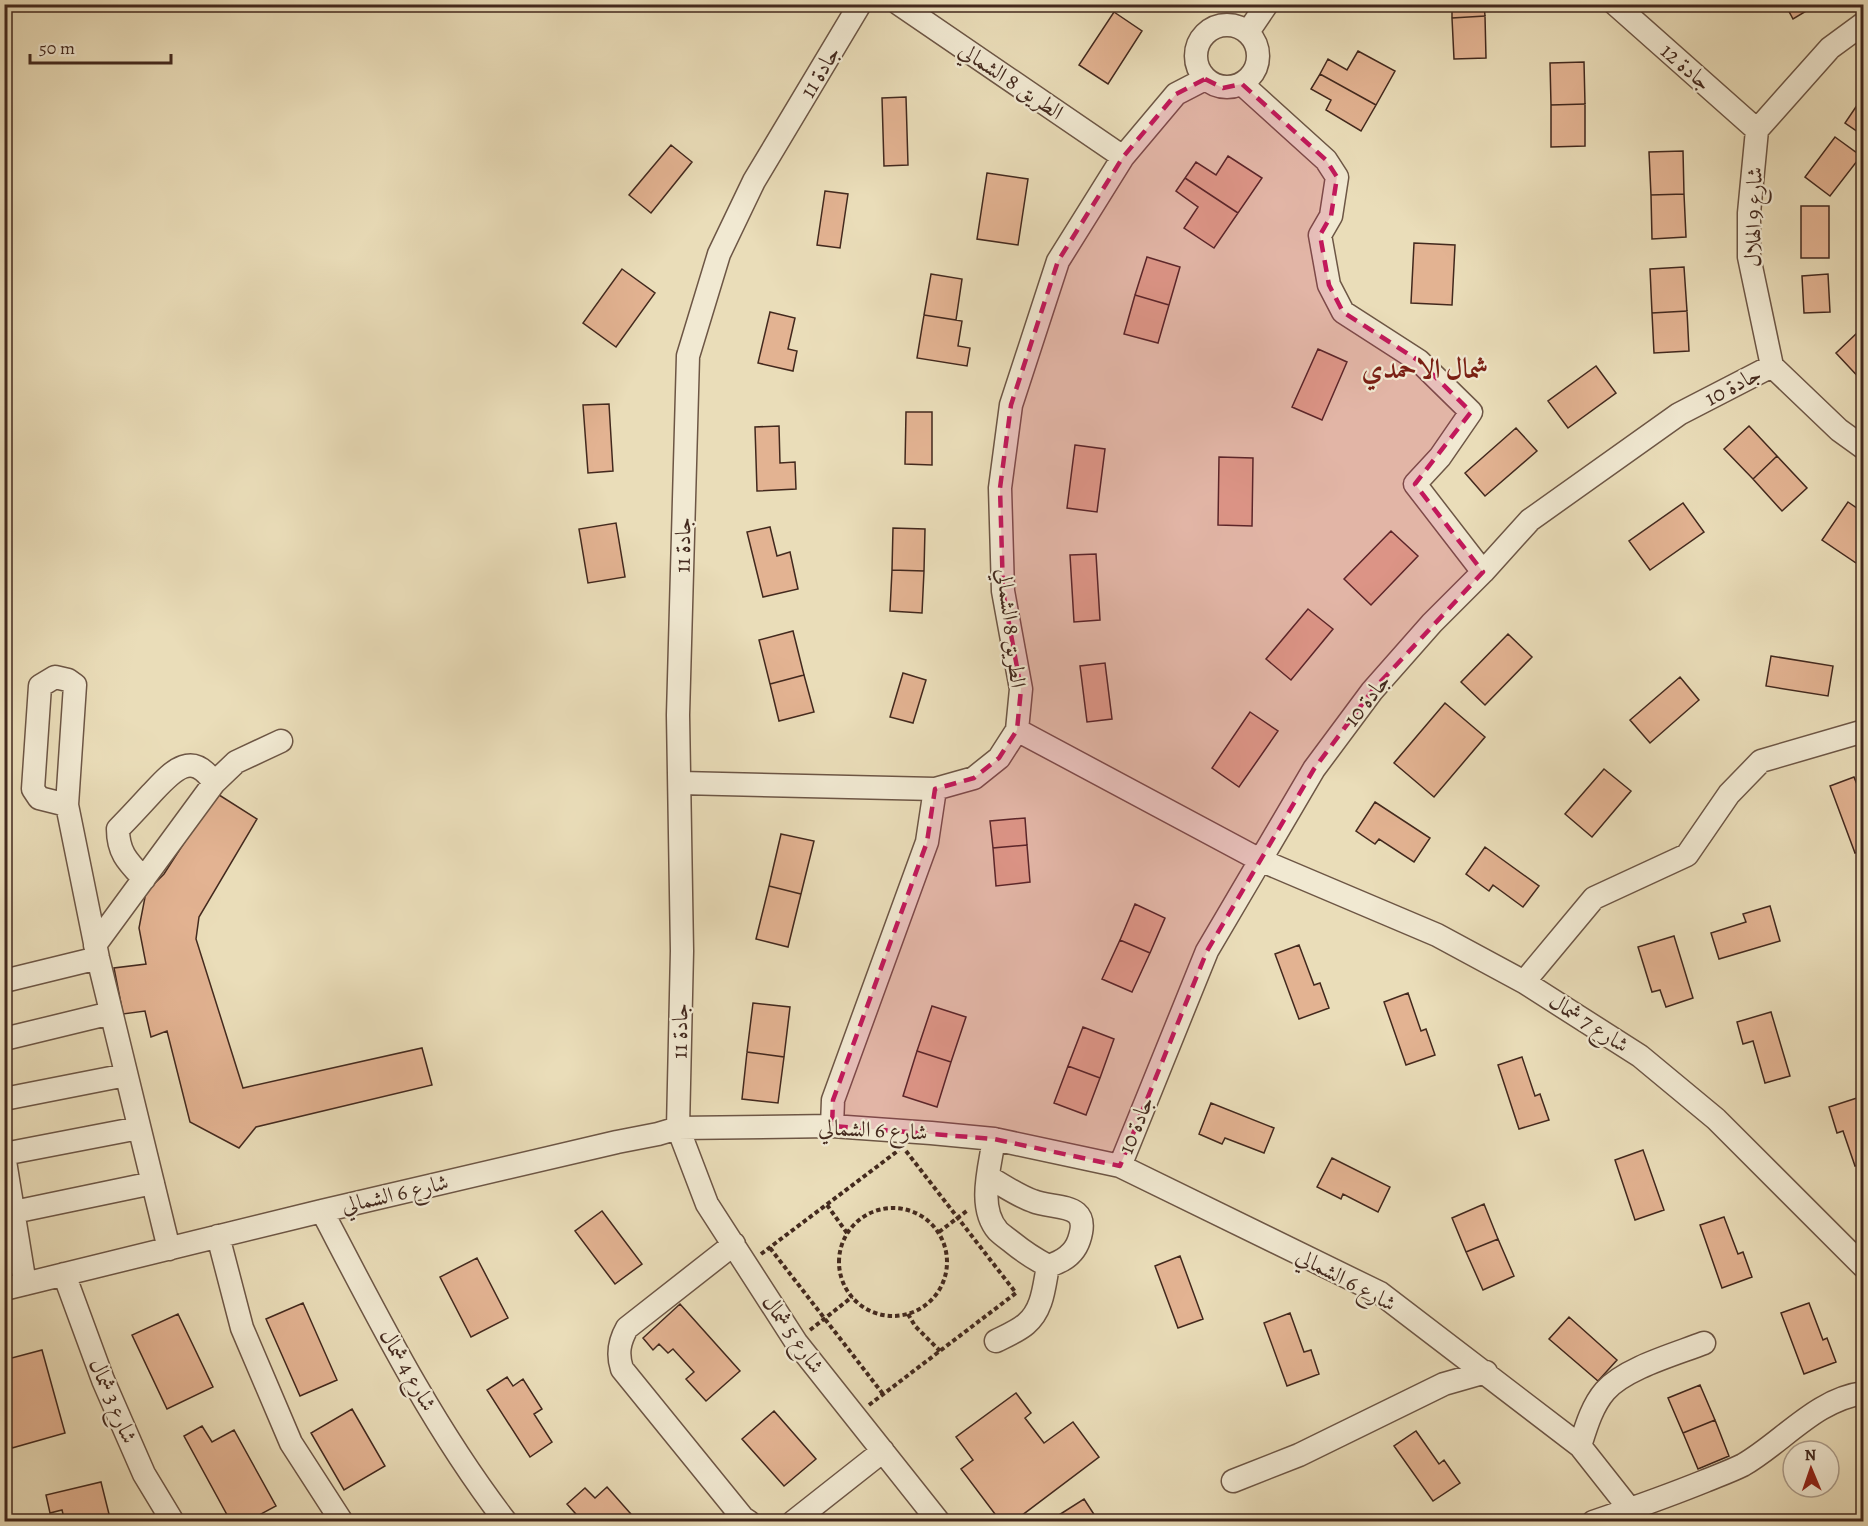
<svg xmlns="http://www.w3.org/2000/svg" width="1868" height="1526" font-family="Alegreya,Amiri,serif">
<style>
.building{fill:#e3b392;stroke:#43291e;stroke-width:1.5}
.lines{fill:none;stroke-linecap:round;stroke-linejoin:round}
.minor-casing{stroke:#6d5645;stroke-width:25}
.path{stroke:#43291e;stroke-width:4;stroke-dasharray:4.5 3;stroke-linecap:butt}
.minor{stroke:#f1e9d2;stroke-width:22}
.marked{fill:#c2185b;fill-opacity:0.2;stroke:#c2185b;stroke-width:4.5;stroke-dasharray:12 8;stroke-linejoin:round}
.labels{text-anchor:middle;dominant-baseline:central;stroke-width:4.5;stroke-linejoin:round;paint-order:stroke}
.street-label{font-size:22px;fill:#43291e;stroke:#f1e9d2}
.district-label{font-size:28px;font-weight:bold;fill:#7a1f14;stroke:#f1e9d2}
</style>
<rect width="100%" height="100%" fill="#eaddb9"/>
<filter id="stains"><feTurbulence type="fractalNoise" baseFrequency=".00333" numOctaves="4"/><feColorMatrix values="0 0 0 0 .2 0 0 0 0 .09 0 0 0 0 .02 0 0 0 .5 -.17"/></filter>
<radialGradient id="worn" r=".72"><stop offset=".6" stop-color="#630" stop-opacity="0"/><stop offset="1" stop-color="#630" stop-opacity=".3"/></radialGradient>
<!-- building -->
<path class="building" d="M1452 4H1484L1485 16 1452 18Z
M1785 4H1818L1793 19Z
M1114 12 1142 31 1108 84 1079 65Z
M1485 16 1486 58 1454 59 1452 18Z
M1358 51 1395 71 1376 105 1320 74 1328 59 1347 70Z
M1584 62 1585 104 1551 105 1550 63Z
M1320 74 1376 105 1361 131 1326 110 1331 100 1311 89Z
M1864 95V136L1845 123Z
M906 97 908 165 884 166 882 98Z
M1585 104V146L1551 147V105Z
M1835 137 1861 156 1830 196 1805 177Z
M671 145 692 162 651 213 629 195Z
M1683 151 1684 194 1651 195 1649 152Z
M1228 156 1262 178 1238 213 1185 178 1196 162 1216 175Z
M987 173 1028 179 1018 245 977 239Z
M1185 178 1238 213 1214 248 1184 228 1198 207 1176 191Z
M825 191 848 194 840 248 817 245Z
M1684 194 1686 237 1652 239 1651 195Z
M1801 206H1829V258H1801Z
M1414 243 1455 245 1452 305 1411 303Z
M1147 257 1180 267 1169 305 1135 295Z
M1684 267 1687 311 1652 313 1650 269Z
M622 269 655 293 616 347 583 323Z
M931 274 962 279 956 320 924 315Z
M1828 274 1830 312 1804 313 1802 276Z
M1135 295 1169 305 1158 343 1124 334Z
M1687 311 1689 351 1654 353 1652 313Z
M770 312 795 318 788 349 797 351 793 371 758 363Z
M924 315 962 321 958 346 970 348 967 366 917 358Z
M1858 332 1864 338 1863 382 1836 353Z
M1318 349 1347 362 1322 420 1292 407Z
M1596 366 1616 393 1568 428 1548 401Z
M609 404 613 471 588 473 583 405Z
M906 412H932V465L905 464Z
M779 426 780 463 795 462 796 489 757 491 755 427Z
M1749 426 1777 456 1753 479 1724 449Z
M1516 428 1537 451 1485 496 1465 473Z
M1075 445 1105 449 1097 512 1067 508Z
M1777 456 1807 488 1782 511 1753 479Z
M1219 457 1253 458 1252 526 1218 525Z
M1848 502 1864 513V557L1859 565 1822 540Z
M1683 503 1704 532 1650 570 1629 541Z
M616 523 625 577 588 583 579 529Z
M770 527 777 556 790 552 798 589 763 597 747 532Z
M893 528 925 529 924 571 892 570Z
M1391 531 1418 556 1371 605 1344 579Z
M1096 554 1100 620 1074 622 1070 555Z
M892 570 924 571 922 613 890 611Z
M1308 609 1333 629 1291 680 1266 659Z
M793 631 804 675 770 684 759 640Z
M1508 634 1532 657 1485 705 1461 682Z
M1771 656 1833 666 1828 696 1766 686Z
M1105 663 1112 719 1087 722 1080 666Z
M903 673 926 680 913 723 890 717Z
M804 675 814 712 779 721 770 684Z
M1680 677 1699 700 1650 743 1630 720Z
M1445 703 1485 737 1434 797 1394 763Z
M1250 712 1278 731 1239 787 1212 768Z
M1604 769 1631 791 1592 837 1565 814Z
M1854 777 1864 802V850L1855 853 1830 786Z
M216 793 257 819 199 917 196 939 243 1088 422 1048 432 1085 256 1127 239 1148 190 1122 167 1031 151 1037 145 1011 123 1014 114 968 146 964 139 928 146 892 164 874Z
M1375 802 1430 838 1414 862 1379 839 1375 844 1356 831Z
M1025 818 1027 845 993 848 990 821Z
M781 834 814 841 801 894 769 886Z
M1027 845 1030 882 996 886 993 848Z
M1485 847 1539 886 1523 907 1493 885 1489 891 1466 874Z
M769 886 801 894 788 947 756 939Z
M1135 904 1165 918 1150 953 1120 940Z
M1770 906 1780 941 1719 959 1711 933 1746 922 1743 914Z
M1674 936 1693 998 1666 1007 1660 990 1652 992 1638 947Z
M1120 940 1150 953 1132 992 1102 979Z
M1299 945 1314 985 1320 983 1329 1008 1299 1019 1275 954Z
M1408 993 1421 1031 1426 1029 1435 1055 1406 1065 1384 1002Z
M753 1003 790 1007 784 1057 747 1052Z
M932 1006 966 1017 951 1062 917 1051Z
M1771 1012 1790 1076 1765 1083 1753 1041 1743 1044 1737 1022Z
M1083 1027 1114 1039 1100 1078 1068 1066Z
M917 1051 951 1062 937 1107 903 1096Z
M747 1052 784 1057 778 1103 742 1099Z
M1522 1057 1535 1096 1540 1094 1549 1120 1519 1129 1498 1065Z
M1068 1066 1100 1078 1086 1115 1054 1103Z
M1860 1097 1864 1108V1163L1855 1166 1843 1131 1837 1133 1829 1107Z
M1211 1103 1274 1128 1264 1153 1225 1138 1222 1144 1199 1134Z
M1643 1150 1664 1210 1635 1220 1615 1160Z
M1332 1158 1390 1187 1378 1212 1343 1194 1341 1199 1317 1187Z
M1484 1204 1498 1239 1466 1252 1452 1218Z
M602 1211 642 1264 615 1284 575 1231Z
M1724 1217 1738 1254 1743 1252 1752 1277 1722 1288 1700 1225Z
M1498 1239 1514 1276 1483 1290 1466 1252Z
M1180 1256 1203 1319 1178 1328 1155 1266Z
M477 1258 508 1318 471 1337 440 1277Z
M303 1303 337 1380 300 1396 266 1319Z
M1809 1303 1823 1340 1827 1338 1836 1362 1804 1374 1781 1313Z
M680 1304 740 1371 706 1401 686 1379 694 1372 673 1349 668 1353 659 1344 653 1350 643 1338Z
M1290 1313 1304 1352 1311 1350 1319 1374 1287 1386 1264 1323Z
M178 1314 213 1387 167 1409 132 1335Z
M1569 1317 1617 1360 1598 1381 1549 1339Z
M42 1350 65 1433 12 1448 4 1419V1360Z
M507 1377 513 1386 523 1379 542 1409 534 1414 552 1442 530 1457 487 1390Z
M1700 1385 1715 1420 1683 1433 1668 1398Z
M1016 1393 1031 1413 1025 1418 1044 1443 1073 1422 1099 1457 1013 1522H1001L961 1469 973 1460 956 1437Z
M352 1409 385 1466 344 1490 311 1433Z
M774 1411 816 1459 784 1486 742 1439Z
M1715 1420 1729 1456 1698 1469 1683 1433Z
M202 1426 212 1442 234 1430 276 1506 246 1522H231L184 1436Z
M1416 1431 1439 1464 1444 1460 1460 1483 1433 1501 1394 1446Z
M101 1482 111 1522H74V1520L65 1522 62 1510 50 1513 46 1495Z
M607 1487 638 1522H583L567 1504 585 1488 595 1498Z
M1084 1499 1099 1522H1051V1520Z"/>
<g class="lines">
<!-- minor casing -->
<g class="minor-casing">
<path id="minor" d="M860 4 754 181 719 254 688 356 678 715 682 951 678 1128 707 1204 796 1342 939 1522
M899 4 1123 157
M1615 4 1757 130
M1864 23 1830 48 1757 130 1749 213V257L1772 366 1839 430 1864 448
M1196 56a31 31 0 1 1 62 0a31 31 0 1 1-62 0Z
M1248 32 1267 4
M1242 84 1326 160 1337 177 1331 216 1320 235 1329 285 1343 312 1419 361 1471 412 1440 457 1415 484 1483 572
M1017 730 1260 860 1437 935 1524 982 1640 1056 1716 1119 1864 1267
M681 783 935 789 974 778 999 758 1017 730 1021 689 1003 591 1000 488 1011 405 1058 261 1123 157 1176 94 1205 79
M67 805 39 798 33 789 40 686 55 677 68 680 75 685 67 805 98 958 169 1249
M144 879C128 862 118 853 118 829 129 818 140 806 151 794 171 773 191 748 214 783
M95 945 214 783 236 762 281 741
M4 981 98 958
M1524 982 1594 898 1687 855 1729 794 1761 761 1864 731
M4 1039 111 1013
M4 1099 126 1075
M832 1126 833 1100 927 842 935 789
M4 1154 139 1128
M4 1155 25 1284
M1120 1166 1207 951 1314 769 1372 691 1432 623 1483 572 1530 520 1679 414 1772 366
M988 1177C1003 1185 1018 1196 1033 1201 1056 1210 1092 1201 1079 1240 1074 1255 1062 1262 1048 1266 1035 1259 1024 1252 1013 1243 1008 1239 1002 1235 998 1231 977 1207 990 1167 994 1139
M322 1211C378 1318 432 1426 506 1522
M14 1212 153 1183
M218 1236 242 1328 291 1443 342 1522
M734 1244 627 1328C619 1342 617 1354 622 1369L743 1518 749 1522
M64 1274 103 1380 144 1474 173 1522
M4 1289 322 1211 617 1142 658 1134 678 1128 832 1126 931 1133 994 1139 1120 1166 1380 1293 1580 1446 1640 1522
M996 1341C1006 1336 1018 1331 1026 1324 1043 1310 1044 1286 1048 1266
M1580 1446C1586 1427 1592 1406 1605 1391 1625 1368 1676 1354 1704 1343
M1233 1481 1299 1455 1444 1384 1486 1372
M793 1522 883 1451
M1593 1522C1631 1509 1668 1496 1705 1481 1717 1476 1731 1471 1743 1465 1783 1442 1816 1399 1864 1393"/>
</g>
<!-- path -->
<path class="path" d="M827 1205 847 1233
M839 1262a54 54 0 1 1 108 0a54 54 0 1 1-108 0Z
M939 1232 968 1210
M770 1248 883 1394
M761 1254 899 1150
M908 1314 915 1326 940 1351
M810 1330 852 1297
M869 1405 1016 1293 906 1151"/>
<!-- minor -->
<use href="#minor" class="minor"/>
</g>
<!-- marked area -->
<path class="marked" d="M1205 79 1223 88 1242 84 1326 160 1337 177 1331 216 1320 235 1329 285 1343 312 1419 361 1471 412 1415 484 1483 572 1372 691 1314 769 1207 951 1120 1166 994 1139 832 1126 833 1100 927 842 935 789 974 778 999 758 1017 730 1021 689 1003 591 1000 488 1011 405 1058 261 1123 157 1176 94Z"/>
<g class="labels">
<!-- street labels -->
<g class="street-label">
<text transform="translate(1686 67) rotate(41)">جادة 12</text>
<text transform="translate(820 72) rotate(-59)">جادة 11</text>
<text transform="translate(1011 81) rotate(34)">الطريق 8 الشمالي</text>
<text transform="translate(1754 217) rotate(-89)">شارع 9 الهلال</text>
<text transform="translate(1733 386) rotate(-28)">جادة 10</text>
<text transform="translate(683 545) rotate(-89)">جادة 11</text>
<text transform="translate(1011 628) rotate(83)">الطريق 8 الشمالي</text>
<text transform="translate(1367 700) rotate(-52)">جادة 10</text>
<text transform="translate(1589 1023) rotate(33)">شارع 7 شمال</text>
<text transform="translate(680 1031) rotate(-89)">جادة 11</text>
<text transform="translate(1136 1125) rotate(-68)">جادة 10</text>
<text transform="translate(873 1130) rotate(3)">شارع 6 الشمالي</text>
<text transform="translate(395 1194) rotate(-13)">شارع 6 الشمالي</text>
<text transform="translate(1346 1280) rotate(28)">شارع 6 الشمالي</text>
<text transform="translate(793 1334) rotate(55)">شارع 5 شمال</text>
<text transform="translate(408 1370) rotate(60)">شارع 4 شمال</text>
<text transform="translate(113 1401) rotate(67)">شارع 3 شمال</text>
</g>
<!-- district labels -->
<g class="district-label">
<text x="1425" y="369">شمال الاحمدي</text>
</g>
</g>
<!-- margin -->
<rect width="1868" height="1526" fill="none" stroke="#eaddb9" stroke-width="24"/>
<rect x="6" y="6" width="1856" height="1514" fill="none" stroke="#43291e" stroke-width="3"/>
<rect x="12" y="12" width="1844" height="1502" fill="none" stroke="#43291e" stroke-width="1.5"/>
<!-- north arrow -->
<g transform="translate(1811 1469) rotate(358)"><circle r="28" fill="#f1e9d2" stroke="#ab9c8a" stroke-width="1.5"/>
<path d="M0-4.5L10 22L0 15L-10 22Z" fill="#8f2418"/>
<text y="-9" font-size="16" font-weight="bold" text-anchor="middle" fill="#43291e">N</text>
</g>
<!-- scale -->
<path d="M30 54v9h141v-9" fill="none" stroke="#43291e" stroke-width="3"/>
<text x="39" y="54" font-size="18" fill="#43291e" stroke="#f1e9d2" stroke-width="4.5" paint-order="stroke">50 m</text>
<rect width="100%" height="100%" filter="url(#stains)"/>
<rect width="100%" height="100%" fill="url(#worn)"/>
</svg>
